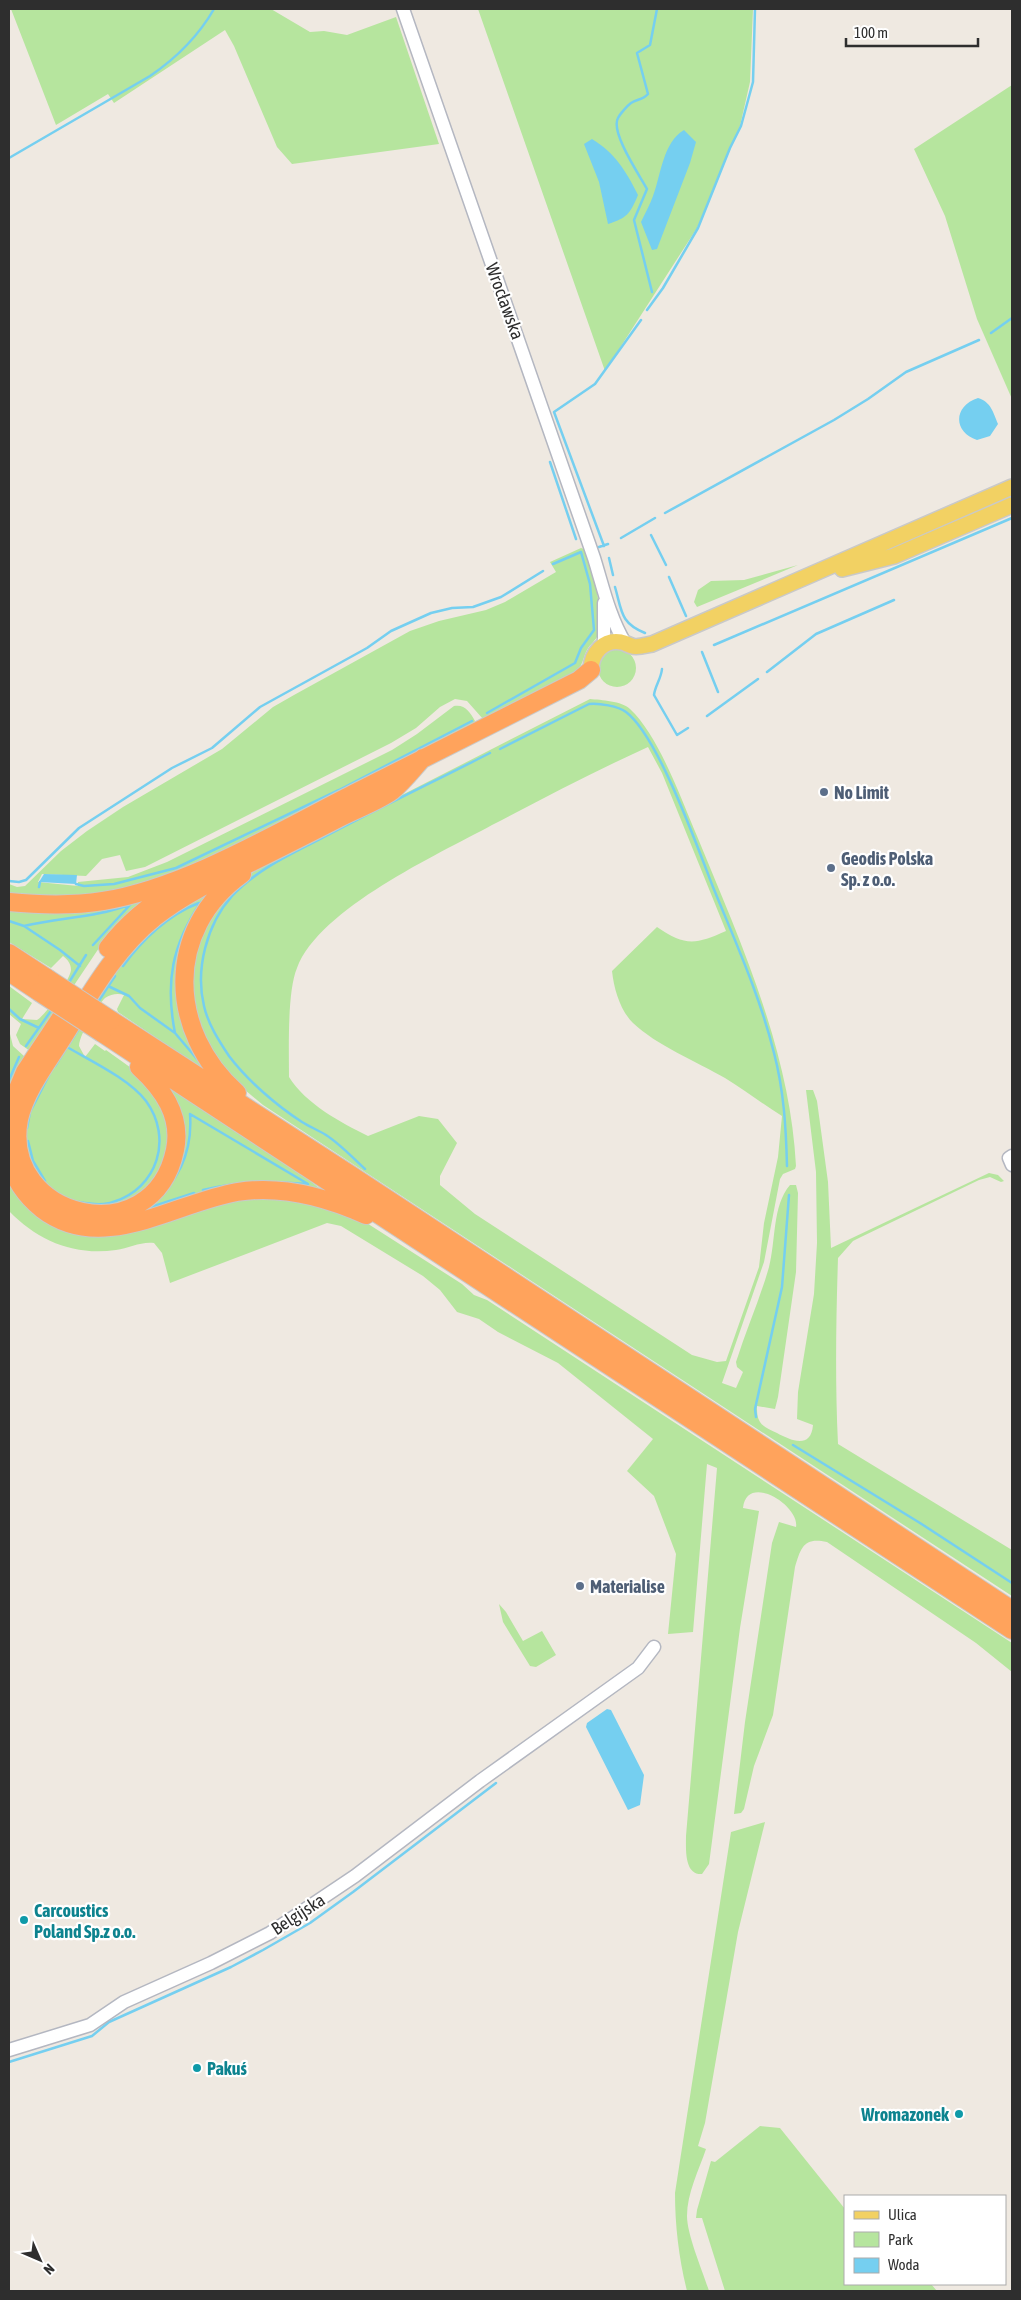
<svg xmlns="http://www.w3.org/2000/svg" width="1021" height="2300" font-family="'Asap Condensed',sans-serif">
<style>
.green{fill:#b6e59e;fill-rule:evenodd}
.water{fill:#75cff0}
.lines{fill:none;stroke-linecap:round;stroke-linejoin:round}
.stream{stroke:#75cff0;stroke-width:2.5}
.minor-casing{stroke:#b4b7c1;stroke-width:15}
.major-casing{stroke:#c9c9c9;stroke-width:18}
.highway-casing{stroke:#c9c9c9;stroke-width:20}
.minor{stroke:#fff;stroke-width:12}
.major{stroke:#f2d163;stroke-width:15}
.highway{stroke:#ffa35c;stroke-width:18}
.highway-bridge-casing{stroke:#c9c9c9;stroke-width:20;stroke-linecap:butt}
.highway-bridge{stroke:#ffa35c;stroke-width:18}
.service-dot{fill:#5c6f8a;stroke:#fff;stroke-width:2}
.culture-dot{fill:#0f9aa8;stroke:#fff;stroke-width:2}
.labels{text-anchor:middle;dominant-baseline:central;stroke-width:4.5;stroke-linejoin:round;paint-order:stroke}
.street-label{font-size:18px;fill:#2e2e2e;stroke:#fff}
.service-label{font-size:18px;font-weight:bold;fill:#4e5e75;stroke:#fff;text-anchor:start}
.culture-label{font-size:18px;font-weight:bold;fill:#0d838f;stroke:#fff;text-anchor:start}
</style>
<rect width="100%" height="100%" fill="#efe9e1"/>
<!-- green -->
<path class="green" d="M11 9H271L310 32 324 31 347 35 396 17 439 144 292 164 277 147 234 46 225 30 114 103 108 94 56 125Z
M478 9H753L750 82 740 126 697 228 605 371Z
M1012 85V399L977 319 945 216 914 149Z
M581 548 584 549C593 574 604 607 598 634 597 640 590 644 587 650 583 657 583 665 577 671L483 719 467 701 455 699 440 707 416 728 391 743 145 867 126 871 120 855 102 859 86 876 42 874 38 882 78 886V882L128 877 167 862 392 750 417 734 454 706C465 704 470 712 475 721L472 726 191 867 104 895 9 897V884L17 887 25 886 61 851 87 831 123 807 222 749 273 707 294 695 410 631 439 621 486 610 505 602 556 572 550 562Z
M798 565 697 607 694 602 698 590 711 581 744 580Z
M598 668a19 19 0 1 1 38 0a19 19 0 1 1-38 0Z
M583 685 197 883C134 920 110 956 71 1015 51 1046 23 1078 14 1113 0 1221 148 1264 179 1159 184 1143 183 1124 178 1107 176 1101 172 1095 172 1090L309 1180 323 1191C289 1184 257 1182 222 1189 169 1199 110 1242 55 1211 37 1201 24 1186 16 1167 1 1135 14 1099 32 1070 61 1023 95 965 134 925 150 909 169 897 189 885Z
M590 699C601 700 622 701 630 709 659 736 681 799 697 836 740 941 790 1050 796 1166L795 1169 783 1174 780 1179 764 1262 722 1383 736 1388 743 1372 737 1367 736 1362C746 1330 760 1299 769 1267 776 1241 772 1206 790 1185H796L798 1193 796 1272 778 1397 775 1409 757 1406C757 1412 757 1417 760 1422 763 1427 771 1430 777 1433 790 1440 811 1450 813 1425L797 1419 798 1392 814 1294 817 1243 816 1172 806 1090H813L817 1101 828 1182 831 1248 989 1173 998 1175 1004 1181 1001 1182 990 1177 979 1180 861 1237 853 1241 838 1258C836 1320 835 1382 838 1444L1012 1550V1596L263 1105 232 1079 201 1034 192 991 197 946 212 914 249 875 261 867ZM648 747 662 773 726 931C695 945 685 946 657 927L612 971C614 989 620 1010 633 1023 656 1045 697 1062 725 1078 744 1090 763 1104 782 1116L778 1157 764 1223 759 1267 726 1361 717 1362 692 1355 475 1214 440 1185V1176L457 1143 438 1119 419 1116 368 1136C340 1122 306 1104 289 1077 289 1050 287 992 297 968 320 908 437 855 492 825 544 798 595 771 648 747Z
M221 883 181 966 211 1075 118 1012 117 1009 124 995C118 993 111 994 105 998 97 1006 79 1035 79 1046L85 1057 95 1044 105 1051 106 1050 141 1075 157 1093 170 1134 162 1168 146 1190 119 1205 81 1207 41 1183 24 1149 29 1106 108 978 154 926Z
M153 894 105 939 30 1051 20 1044 16 1035 21 1024 9 1014V986L32 1003 22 1019 37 1020C46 1015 70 980 71 970 71 964 68 960 63 956L51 968 9 942V909Z
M9 1030 13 1046 25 1057 9 1088Z
M9 1181 56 1226 245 1197H287L362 1220 462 1284 474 1295 487 1300 1012 1643V1672L976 1643 827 1542C804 1537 801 1547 795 1567L773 1715 754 1766 744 1809 741 1813 734 1814 745 1722 772 1543 779 1522 796 1527C800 1506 747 1472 743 1508L759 1511 740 1628 709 1864 702 1874C684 1875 686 1849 686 1836L717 1468 707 1464 693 1632 668 1634 676 1554 654 1496 627 1471 653 1439 558 1363 498 1332 479 1319 457 1312 440 1290 423 1276 341 1226 327 1223 170 1283 162 1253 154 1243C142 1241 129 1248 116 1250 74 1256 38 1241 9 1211Z
M499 1604 506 1612 523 1641 542 1631 556 1655 536 1667 530 1666 503 1622Z
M765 1822 738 1932 705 2123 698 2146 706 2149C699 2170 687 2193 687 2216 687 2235 703 2272 709 2291H687C679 2259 675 2226 675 2193L731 1832Z
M760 2126 780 2128 845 2209V2284H931L937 2291H725L702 2218H696L697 2210 711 2161 715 2162Z"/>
<!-- water -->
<path class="water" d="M684 130 696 142 690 163 657 249 652 250 641 222C645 213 650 205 653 196 661 175 663 142 684 130Z
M592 139C615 153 626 171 638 195 630 214 627 218 608 224L599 182 584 144Z
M978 398C991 402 993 412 998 424L990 436 977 440C953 432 953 406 978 398Z
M44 874 77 875 76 884 39 882Z
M607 1709 611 1710 644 1775 640 1805 628 1810 586 1727 587 1723Z"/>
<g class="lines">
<!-- stream -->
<path class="stream" d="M9 158 150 76C175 59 199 35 214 9
M652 292 634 220 647 189C640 176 610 132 618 118 620 114 627 106 631 103 637 99 643 100 648 94L637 53 650 45 657 9
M647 310 663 288 698 228 730 148 741 126 753 82 755 9
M991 333 1012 318
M550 462 576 539
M665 513 834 420 868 399 906 372 979 340
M651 535 666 565
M621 538 655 518
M604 546 554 412 595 384 641 320
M599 547 608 544
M609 558 613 575
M669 577 686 616
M615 587C622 611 620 623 645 633
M714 645 1012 518
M702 652 718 692
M662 669C661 679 655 686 654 695L677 735 688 728
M767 672 816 634 894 600
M487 713 575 663 581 648 594 630 590 584 581 552 553 564
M707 716 758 679
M500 749 589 704C599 703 618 706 626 712 658 736 697 846 713 887 735 941 760 996 774 1053 784 1091 786 1128 787 1166
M9 881 19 882 26 880 79 828 172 768 212 748 260 707 367 648 391 631 431 613 452 608 473 607 501 597 543 571
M76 884 84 886 114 884 176 868 339 790 472 721
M39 887 40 882
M9 921 24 926
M93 945 130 905
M80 966 60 950 24 926C60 917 96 918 131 904
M123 966C142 940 169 914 199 903
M68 984 86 955
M108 986 129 996 140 1008 175 1033 203 1066
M98 1002 115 976
M9 1009 20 1019 39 1028
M175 1033C165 982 172 945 201 902
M26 1046 53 1008
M67 1047 80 1027
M55 1066 67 1047C91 1061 129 1079 146 1101 173 1138 158 1188 113 1202 103 1206 90 1204 79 1202
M9 1080 19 1057
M27 1128 30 1112 49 1075
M28 1141 33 1161 45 1181
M365 1169C353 1158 340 1144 326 1135 318 1130 310 1127 302 1122 277 1106 247 1080 229 1056 219 1041 208 1024 204 1006 195 969 207 924 232 896 257 869 293 853 324 837 379 808 435 781 490 753
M194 1193 148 1208C177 1182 193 1155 190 1114L308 1184C267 1181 244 1180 203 1190
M756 1417 755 1409 782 1287 789 1195
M793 1445 920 1523 1012 1583
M9 2062 92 2036 109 2022 231 1967 263 1950 310 1923 353 1892 496 1783"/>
<!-- minor casing -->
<g class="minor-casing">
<path id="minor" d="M403 9 594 558C603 587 609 616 625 643
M604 645V603
M1012 1156 1009 1158 1012 1165
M9 2050 90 2025 124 2002 211 1963 270 1933 355 1876 480 1781 638 1668 654 1647"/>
</g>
<!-- major casing -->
<g class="major-casing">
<path id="major" d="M842 569 894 556 1012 505
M591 670C591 653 604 639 621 642 626 643 628 645 632 646 638 648 646 645 652 644L1012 487"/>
</g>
<!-- highway casing -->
<g class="highway-casing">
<path id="highway" d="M9 902C40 905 72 906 103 901 185 888 278 832 353 794 428 756 503 718 579 680L591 670
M108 948C127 923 152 903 179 887
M9 953 47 978
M9 972 39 992
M111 1020 351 1175 1012 1610
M102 1033 1012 1630
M139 1067C163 1089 182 1116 175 1150 153 1256 0 1219 19 1119 26 1090 46 1064 62 1039 89 996 115 949 155 917 184 894 217 879 250 863 280 848 310 833 339 818 356 809 377 802 392 791 403 782 413 769 423 758
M237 1093C168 1032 164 930 242 874
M9 1110 25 1072 74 998
M9 1159C14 1179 26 1196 42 1209 102 1255 174 1203 237 1192 281 1185 326 1197 366 1215"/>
</g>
<!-- minor -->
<use href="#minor" class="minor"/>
<!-- major -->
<use href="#major" class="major"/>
<!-- highway -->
<use href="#highway" class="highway"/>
<!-- highway-bridge casing -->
<g class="highway-bridge-casing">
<path id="highway-bridge" d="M47 978 111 1020
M39 992 102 1033"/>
</g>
<!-- highway-bridge -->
<use href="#highway-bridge" class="highway-bridge"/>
</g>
<!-- markers -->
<g class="service-dot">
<circle cx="824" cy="792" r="5"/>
<circle cx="831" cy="868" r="5"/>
<circle cx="580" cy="1586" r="5"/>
</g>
<g class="culture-dot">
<circle cx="24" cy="1920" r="5"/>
<circle cx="197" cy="2068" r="5"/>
<circle cx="959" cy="2114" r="5"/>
</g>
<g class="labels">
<!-- street labels -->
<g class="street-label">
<text transform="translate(505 301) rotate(70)">Wrocławska</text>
<text transform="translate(298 1914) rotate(-33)">Belgijska</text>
</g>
<!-- service labels -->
<g class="service-label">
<text x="834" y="792">No Limit</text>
<text x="841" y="858">Geodis Polska<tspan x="841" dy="21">Sp. z o.o.</tspan></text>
<text x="590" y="1586">Materialise</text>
</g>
<!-- culture labels -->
<g class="culture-label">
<text x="34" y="1910">Carcoustics<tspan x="34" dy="21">Poland Sp.z o.o.</tspan></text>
<text x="207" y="2068">Pakuś</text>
<text x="949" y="2114" text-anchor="end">Wromazonek</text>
</g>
</g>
<!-- border -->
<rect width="1021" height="2300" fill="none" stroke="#2e2e2e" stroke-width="20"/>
<!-- legend -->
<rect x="844" y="2195" width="162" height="90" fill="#ffffff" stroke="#ababab"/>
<rect x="854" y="2211" width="25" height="8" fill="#f2d163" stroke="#ababab"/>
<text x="888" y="2220" font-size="15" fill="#2e2e2e">Ulica</text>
<rect x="854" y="2232" width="25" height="15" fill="#b6e59e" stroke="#ababab"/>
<text x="888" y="2245" font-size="15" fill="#2e2e2e">Park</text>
<rect x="854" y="2258" width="25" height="15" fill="#75cff0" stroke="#ababab"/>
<text x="888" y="2270" font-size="15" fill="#2e2e2e">Woda</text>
<!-- north arrow -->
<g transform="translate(40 2260) rotate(135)" stroke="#ffffff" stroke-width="4" paint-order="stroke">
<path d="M0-4L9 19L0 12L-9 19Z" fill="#2e2e2e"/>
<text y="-8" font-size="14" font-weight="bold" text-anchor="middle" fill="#2e2e2e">N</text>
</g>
<!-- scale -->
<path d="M846 38v8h132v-8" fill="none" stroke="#2e2e2e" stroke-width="2.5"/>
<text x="854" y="38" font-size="15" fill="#2e2e2e" stroke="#ffffff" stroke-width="4" paint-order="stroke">100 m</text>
</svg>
